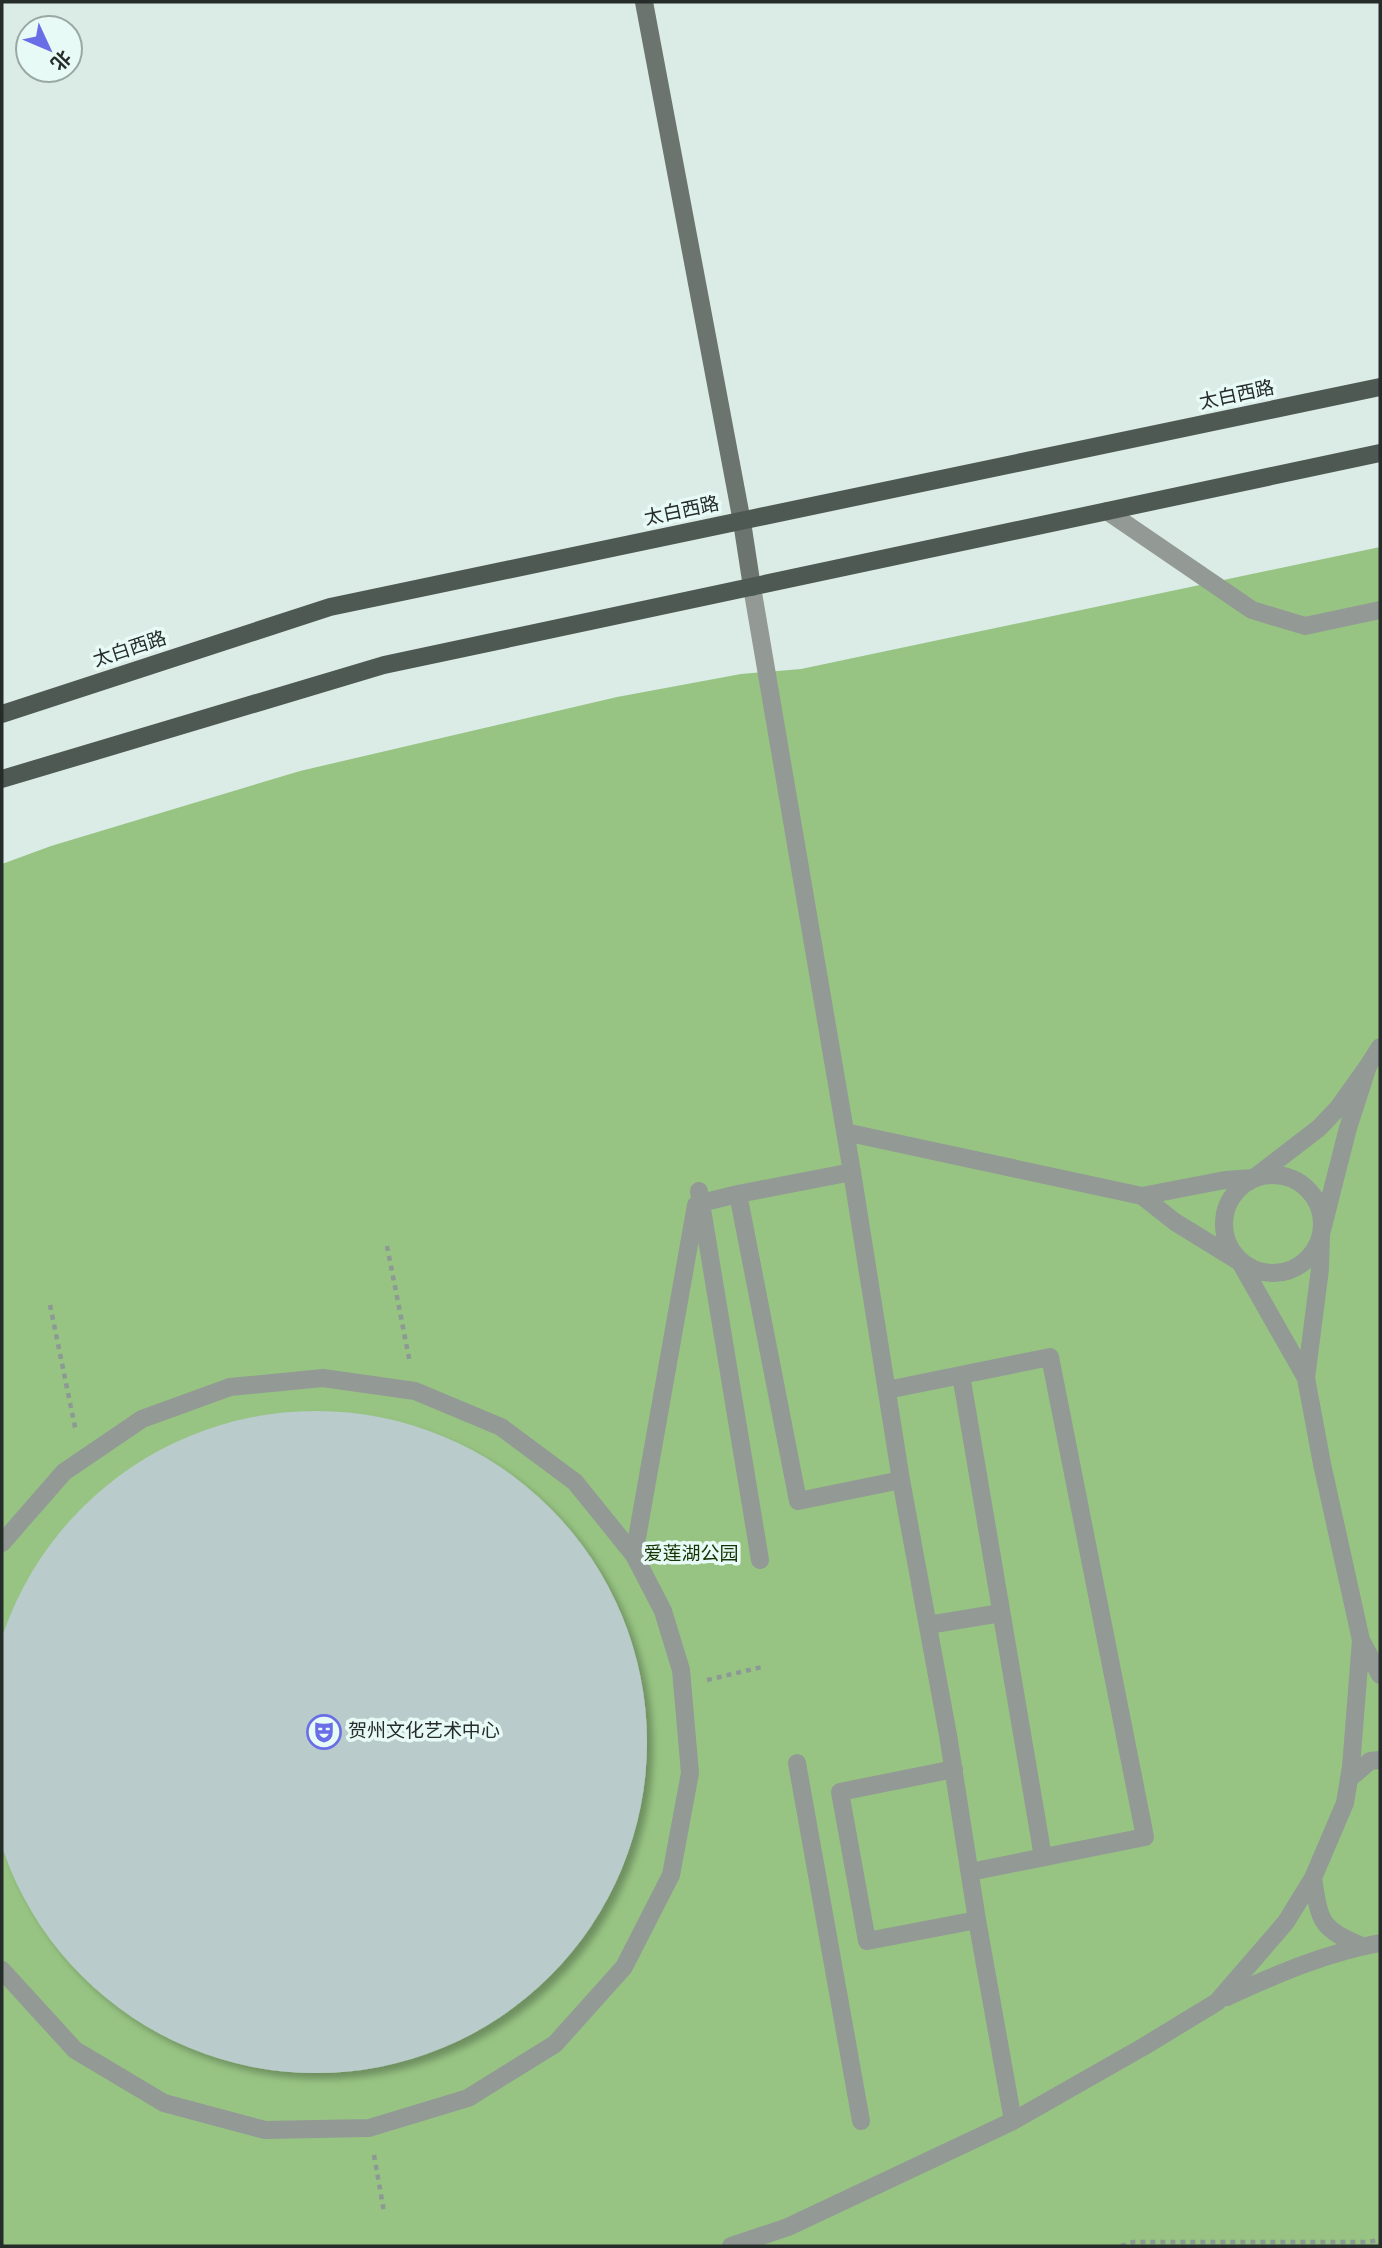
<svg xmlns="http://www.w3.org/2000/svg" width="1382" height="2248" font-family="Overpass,'Noto Sans SC',sans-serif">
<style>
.green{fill:#97c483}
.building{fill:#b9cbcb;filter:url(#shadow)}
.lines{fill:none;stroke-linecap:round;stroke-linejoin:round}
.path{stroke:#8c9995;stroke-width:4.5;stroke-dasharray:5 5;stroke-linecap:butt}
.lane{stroke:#939995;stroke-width:18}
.street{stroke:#939995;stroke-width:18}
.secondary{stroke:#6b746e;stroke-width:18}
.primary{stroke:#4f5953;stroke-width:18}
.labels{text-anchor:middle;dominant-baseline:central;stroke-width:7;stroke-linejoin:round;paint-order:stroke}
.street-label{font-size:19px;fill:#252c2a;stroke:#e8faf5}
.park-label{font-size:19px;fill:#173504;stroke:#e8faf5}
.poi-label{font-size:19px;fill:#252c2a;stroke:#e8faf5;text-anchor:start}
</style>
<defs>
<filter id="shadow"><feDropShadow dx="6" dy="6" stdDeviation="3.5" flood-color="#0004"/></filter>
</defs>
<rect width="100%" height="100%" fill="#dbece7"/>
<!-- green -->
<path class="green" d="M1380 547V2246H2V864L51 846 300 771 617 697 741 674 801 669Z"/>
<!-- building -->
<path class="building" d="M-15 1742a331 331 0 1 1 662 0a331 331 0 1 1-662 0Z"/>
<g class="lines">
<!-- path -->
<path class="path" d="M387 1246 410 1363
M50 1305 76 1432
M707 1680 762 1667
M374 2155 384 2212
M1121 2246 1133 2242H1367L1380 2240"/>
<!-- lane -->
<path class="lane" d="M752 587 852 1172 901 1480 948 1735 977 1920 1013 2121
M1368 1066 1380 1047
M845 1132 1142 1196 1225 1180 1254 1178 1319 1128 1338 1108 1368 1066 1348 1128 1321 1234 1320 1269 1306 1378
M852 1172 738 1194 798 1501 901 1480
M1224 1224a49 49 0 1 1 98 0a49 49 0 1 1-98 0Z
M1142 1196 1175 1222 1240 1262 1306 1378 1322 1464 1361 1640 1380 1675
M701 1203 738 1194
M961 1375 1043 1857
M887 1390 1050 1357 1145 1837 970 1872
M928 1625 1001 1613
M954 1769 840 1792 867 1941 977 1920
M1349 1779 1370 1761 1380 1760
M1313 1878C1320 1923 1320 1928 1362 1946
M1227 1997C1277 1974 1325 1953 1380 1943
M731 2246 788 2227 1013 2121 1143 2047 1217 2002 1286 1922 1313 1878 1345 1803 1351 1767 1361 1640"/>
<!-- street -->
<path class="street" d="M1107 511 1252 610 1305 626 1380 610
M699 1191 760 1560
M2 1543 64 1472 142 1419 230 1387 323 1378 415 1391 501 1427 575 1482 634 1555 663 1611 681 1670 690 1773 671 1875 624 1967 555 2044 468 2098 369 2128 265 2130 164 2103 75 2050 2 1970
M634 1555 696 1205
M797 1763 861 2121"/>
<!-- secondary -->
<path class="secondary" d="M644 2 742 522 752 587"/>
<!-- primary -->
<path class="primary" d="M2 714 330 607 1380 387
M2 779 384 665 1380 453"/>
</g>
<!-- icons -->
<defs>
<g id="theatre-ring" transform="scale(1.75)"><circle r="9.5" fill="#e8faf5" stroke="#696ee7" stroke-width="1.5"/><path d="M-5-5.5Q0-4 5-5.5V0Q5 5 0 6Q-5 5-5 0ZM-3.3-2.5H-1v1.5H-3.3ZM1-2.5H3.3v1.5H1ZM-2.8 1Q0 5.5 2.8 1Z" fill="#696ee7"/></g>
</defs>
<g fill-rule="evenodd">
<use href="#theatre-ring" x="324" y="1732"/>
</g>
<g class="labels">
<!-- street labels -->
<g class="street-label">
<text transform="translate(1237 396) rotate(-12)">太白西路</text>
<text transform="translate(682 512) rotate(-12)">太白西路</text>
<text transform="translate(130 650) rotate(-18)">太白西路</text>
</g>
<!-- park labels -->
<g class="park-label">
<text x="691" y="1555">爱莲湖公园</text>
</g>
<!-- poi labels -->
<g class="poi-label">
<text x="348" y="1732">贺州文化艺术中心</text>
</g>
</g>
<!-- border -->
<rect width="1382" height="2248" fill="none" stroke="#252c2a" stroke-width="7"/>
<!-- north arrow -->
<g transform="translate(49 49) rotate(134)"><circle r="33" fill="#e8faf5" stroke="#9aa8a4" stroke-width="2"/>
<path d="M0-5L12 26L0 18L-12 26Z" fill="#696ee7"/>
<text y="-10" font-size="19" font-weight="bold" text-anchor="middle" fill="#252c2a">北</text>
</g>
</svg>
